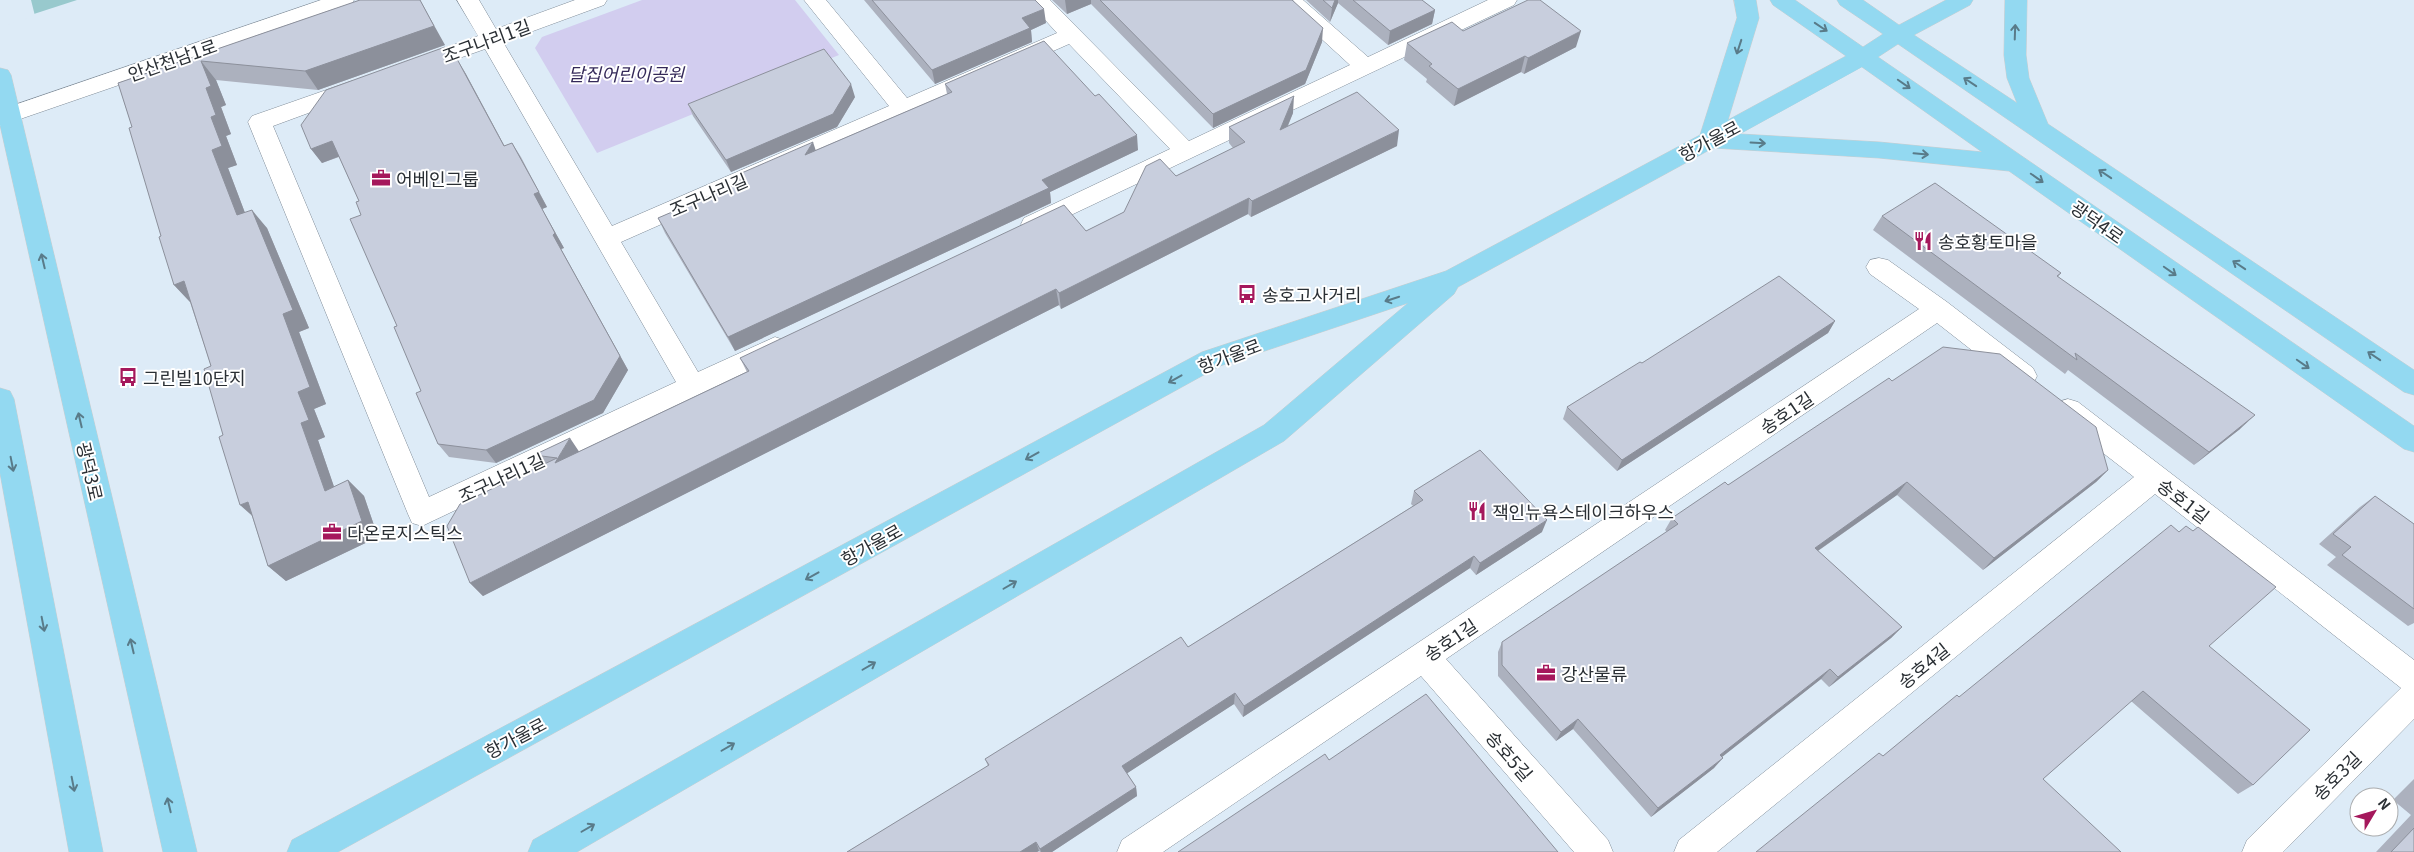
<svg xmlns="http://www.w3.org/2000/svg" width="2414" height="852" font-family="Georgia,'Noto Sans KR',serif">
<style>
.green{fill:#d2cdef}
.water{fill:#98c9cd}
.pier{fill:#ddebf7}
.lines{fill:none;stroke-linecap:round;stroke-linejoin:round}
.minor-casing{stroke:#7f8b97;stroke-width:1}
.major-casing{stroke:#cccdce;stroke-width:1}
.minor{fill:#fff;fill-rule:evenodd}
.major{fill:#93d9f1;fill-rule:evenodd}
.wall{fill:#acb1be}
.shaded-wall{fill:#8c909b}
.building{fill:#c8cedd;stroke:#8c909b}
.oneway{stroke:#597b89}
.labels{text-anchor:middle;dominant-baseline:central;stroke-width:4;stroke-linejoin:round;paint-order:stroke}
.street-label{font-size:18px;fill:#2a2f34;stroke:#fff}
.park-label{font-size:18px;font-style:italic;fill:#342959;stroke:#fff}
.poi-label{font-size:18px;fill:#2a2f34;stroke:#fff;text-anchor:start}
</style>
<rect width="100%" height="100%" fill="#ddebf7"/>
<!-- green -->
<path class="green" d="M642 0H795L839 55 597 153 535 48 542 37Z"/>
<!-- water -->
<path class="water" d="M0 0H77L0 25Z"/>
<!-- pier -->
<path class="pier" d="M0 0H31L35 16 0 27Z"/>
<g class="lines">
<!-- minor casing -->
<g class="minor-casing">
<path id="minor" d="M321 0H354L351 5 0 126V110Z
M457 0H479L496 29 575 0H607L604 5 503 42 612 226 889 106 804 0H826L907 98 1057 33 1027 0H1050L1189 141 1350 65 1279 0H1303L1368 57 1488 0H1517L1514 5 1033 233 1024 230 1021 224 1024 218 1170 149 1069 44 621 242 698 372 775 337 784 340 788 347 784 354 422 526 412 523 408 514 248 122 252 116 352 81 360 84 363 89 360 94 273 126 429 497 676 382 485 49 414 74 406 72 403 67 406 62 478 36Z
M1879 258 1888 260 1947 302 2033 368 2037 376 2033 384 2024 387 2015 384 1937 323 1446 659 1608 840 1613 852H1574L1421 676 1163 852H1117L1122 840 1919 309 1870 274 1866 267 1870 260Z
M2068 399 2078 402 2414 660V719L2283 852H2242L2247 840 2401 688 2155 494 1717 852H1674L1679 840 2134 477 2058 418 2054 410 2058 402Z"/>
</g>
<!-- major casing -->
<g class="major-casing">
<path id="major" d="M1734 0H1756L1759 18 1728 120 1846 56 1773 5 1770 0H1795L1863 47 1883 34 1840 5 1837 0H1863L1899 25 1946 0H1973L1970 5 1914 35 2017 103 2007 78 2004 55 2005 0H2027L2026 55 2029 78 2048 124 2414 370V395L2404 392 1898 44 1878 57 2414 426V452L2404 449 2009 171 1879 158 1713 148 1458 287 1454 294 1284 441 577 852H528L533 840 1264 425 1408 303 1220 366 338 852H287L292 840 1202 352 1446 271 1700 135 1737 18ZM1862 67 1982 152 1879 142 1740 134Z
M0 68 8 70 11 75 197 852H163L0 125Z
M0 388 10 391 14 399 103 852H69L0 473Z"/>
</g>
<!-- minor -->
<use href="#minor" class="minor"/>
<!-- major -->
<use href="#major" class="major"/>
</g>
<!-- wall -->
<path class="wall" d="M360 0 445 45 318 90 216 80 226 105 221 107 231 134 226 136 237 165 228 168 245 213 267 228 309 328 299 332 326 404 314 409 325 437 318 440 334 487 348 480 364 496 378 537 286 581 268 566 252 516 223 435 211 366 190 302 174 285 132 127 118 83Z
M864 0H1035L1046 23 1031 30 1032 42 935 84Z
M1052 0H1293L1322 42 1305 84 1213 128 1091 4 1067 14Z
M1306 0H1422L1435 10 1432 24 1388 45 1338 3 1330 22Z
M1407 43 1576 47 1524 74 1521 72 1454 106 1426 82 1427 79 1404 60Z
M445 47 452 58 457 59 504 146 512 143 521 157 547 207 542 209 564 248 561 249 628 370 603 413 496 463 449 457 438 444 421 391 397 326 361 215 359 201 339 157 322 163 311 149Z
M945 84 1138 150 1050 192 1051 203 735 351 665 233 658 218 740 183 737 175 816 150 947 94Z
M855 97 837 127 731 172 693 116 688 104Z
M1293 113 1288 126 1397 146 1251 217 1248 214 1061 309 1059 305 483 596 470 583 542 465 534 455 579 452 747 372 740 358 1086 231 1124 212 1176 176 1233 148 1229 143V127Z
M1882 216 2061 273 2058 277 2240 429 2194 465 2068 370 2065 374 1873 230Z
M1835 321 1828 333 1617 471 1563 419 1567 407 1642 363Z
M1892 381 2108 470 2096 482 1983 570 1897 495 1818 551 1902 627 1891 638 1829 687 1821 679 1721 757 1714 768 1651 817 1573 729 1556 741 1498 676V652L1502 642 1667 532 1665 530 1672 518 1728 485Z
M1414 491 1542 532 1476 575 1470 568 1243 717 1234 704 1127 773 1136 787 1137 796 1052 852H1040L1039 851 1037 852H847L988 766 985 759 1188 647 1413 506 1411 504Z
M2375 496 2414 524V623L2408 626 2327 565 2336 557 2319 544 2360 507Z
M2209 646 2253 785 2238 794 2131 701 2043 779 1883 756 1959 697Z
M2414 779V852H2376L2411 815 2393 800Z"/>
<!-- shaded-wall -->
<path class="shaded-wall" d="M420 0 445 45 318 90 305 71Z
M1065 0H1091V4L1067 14Z
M1335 0H1338V3L1330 22 1332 8Z
M1044 9 1046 23 1031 30 1032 42 935 84 932 70 1022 18Z
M1435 10 1432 24 1388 45 1390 31Z
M1323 28 1322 42 1305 84 1213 128V114Z
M1581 31 1576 47 1524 74 1528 58Z
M1525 56 1521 72 1454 106 1458 89Z
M457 59 466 74 512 160 504 146Z
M201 61 216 80 226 105 221 107 231 134 226 136 237 165 228 168 253 234 237 215 212 150 211 117Z
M851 84 855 97 837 127 731 172 726 160Z
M1294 96 1293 113 1279 146 1280 130Z
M1399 130 1397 146 1251 217 1252 201Z
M1137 135 1138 150 1050 192 1051 203 735 351 728 337 1042 180Z
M332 141 343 155 322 163 311 149Z
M813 142 818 157 805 155Z
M512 143 547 207 542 209 564 248 561 249 628 370 603 413 496 463 486 450 553 235 534 194Z
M1249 198 1248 214 1061 309 1059 293Z
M252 210 267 228 309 328 299 332 326 404 314 409 325 437 318 440 341 507 325 491 301 423 298 392 283 314Z
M184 281 191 303 174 285Z
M1056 289 1059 305 483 596 470 583Z
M1835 321 1828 333 1617 471 1622 460Z
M2255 415 2240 429 2194 465 2209 452Z
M570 438 580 453 555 463Z
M2108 470 2096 482 1983 570 1994 558Z
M348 480 364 496 378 537 286 581 268 566Z
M1907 482 1897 495 1806 559 1815 548Z
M248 502 258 521 240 505Z
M1547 520 1542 532 1476 575 1480 563Z
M1474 556 1470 568 1243 717 1244 706Z
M1902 627 1891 638 1829 687 1838 677Z
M1830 669 1821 679 1712 765 1720 755Z
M1235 693 1234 704 1123 776 1122 766Z
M1578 719 1573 729 1556 741 1561 732Z
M1723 758 1714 768 1651 817 1658 808Z
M1136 787 1137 796 1052 852H1041L1040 849Z
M1036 842 1039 851 1037 852H1020Z"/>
<!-- building -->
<path class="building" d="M360 0H420L434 26 305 71 201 61 211 86 206 88 216 115 211 117 222 146 212 150 237 215 252 210 293 310 283 314 310 387 298 392 309 420 301 423 325 491 348 480 362 521 268 566 248 502 240 505 219 437 223 435 204 369 211 366 184 281 174 285 159 237 161 236 129 128 132 127 118 83Z
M872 0H1035L1044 9 1022 18 1030 28 932 70Z
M1100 0H1292L1323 28 1306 70 1213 114Z
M1323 0H1335L1332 8Z
M1353 0H1422L1435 10 1390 31Z
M1528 0H1540L1581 31 1528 58 1525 56 1458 89 1429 66 1432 64 1407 43 1452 22 1463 31Z
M1044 41 1095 96 1099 94 1137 135 1042 180 1049 188 728 337 658 218 742 182 737 175 813 142 805 155 952 92 945 84Z
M445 47 452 58 457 59 504 146 512 143 539 192 534 194 555 233 553 235 620 356 594 400 486 450 438 444 416 393 421 391 394 327 397 326 350 219 361 215 356 202 359 201 332 141 311 149 301 125 326 90Z
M824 49 851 84 833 114 726 160 688 104Z
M1357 92 1399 130 1252 201 1249 198 1059 293 1056 289 470 583 447 526 460 504 557 458 534 455 570 438 555 463 749 371 740 358 1064 205 1086 231 1124 212 1146 166 1160 159 1176 176 1245 142 1229 127 1294 96 1280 130Z
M1935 183 2061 273 2057 276 2255 415 2209 452 2075 353 2077 360 1882 216Z
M1779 276 1835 321 1622 460 1567 407 1640 362 1642 363Z
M1943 347 2000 354 2096 427 2108 470 1994 558 1907 482 1815 548 1902 627 1838 677 1830 669 1720 755 1723 758 1658 808 1578 719 1561 732 1502 665V642L1678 524 1672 518 1725 482 1728 485 1889 378 1892 381Z
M1480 450 1547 520 1480 563 1474 556 1244 706 1235 693 1122 766 1136 787 1040 849 1036 842 1020 852H847L989 765 985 759 1181 637 1188 647 1423 500 1414 491Z
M2375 496 2414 524V609L2342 555 2351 547 2333 534Z
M2171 525 2179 532 2186 526 2193 531 2198 527 2276 587 2209 646 2310 730 2253 785 2143 691 2043 779 2121 852H1756L1879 753 1883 756 1957 695 1959 697Z
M1426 694 1558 852H1178L1325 754 1329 760Z
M2414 828V852H2391Z"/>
<!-- one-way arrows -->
<defs><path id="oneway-shaft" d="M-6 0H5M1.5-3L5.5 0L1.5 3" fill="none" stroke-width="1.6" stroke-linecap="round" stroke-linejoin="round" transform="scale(1.25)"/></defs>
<g class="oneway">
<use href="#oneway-shaft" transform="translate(1821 27) rotate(34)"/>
<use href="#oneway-shaft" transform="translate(2015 32) rotate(-88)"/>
<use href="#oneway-shaft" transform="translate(1739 47) rotate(108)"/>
<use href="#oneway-shaft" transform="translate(1970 82) rotate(-146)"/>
<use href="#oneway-shaft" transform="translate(1904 84) rotate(35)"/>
<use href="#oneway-shaft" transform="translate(1758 143) rotate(3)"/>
<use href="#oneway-shaft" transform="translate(1921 154) rotate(5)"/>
<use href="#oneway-shaft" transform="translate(2105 174) rotate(-146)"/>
<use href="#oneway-shaft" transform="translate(2037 178) rotate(35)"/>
<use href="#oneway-shaft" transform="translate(43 261) rotate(-103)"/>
<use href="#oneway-shaft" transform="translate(2239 265) rotate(-146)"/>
<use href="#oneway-shaft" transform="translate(2170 271) rotate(35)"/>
<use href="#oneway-shaft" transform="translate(1392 299) rotate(162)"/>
<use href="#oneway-shaft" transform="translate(2374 356) rotate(-146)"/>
<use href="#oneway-shaft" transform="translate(2303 364) rotate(35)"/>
<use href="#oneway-shaft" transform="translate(1175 379) rotate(151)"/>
<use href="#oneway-shaft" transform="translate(80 420) rotate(-103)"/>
<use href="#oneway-shaft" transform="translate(1032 456) rotate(151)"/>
<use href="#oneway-shaft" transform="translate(12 464) rotate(79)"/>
<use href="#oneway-shaft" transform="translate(812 576) rotate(151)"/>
<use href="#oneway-shaft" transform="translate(1010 585) rotate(-30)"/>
<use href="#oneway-shaft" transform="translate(43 624) rotate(79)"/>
<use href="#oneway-shaft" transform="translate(132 646) rotate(-103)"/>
<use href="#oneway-shaft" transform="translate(869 666) rotate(-30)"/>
<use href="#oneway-shaft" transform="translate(728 747) rotate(-30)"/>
<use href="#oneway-shaft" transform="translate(73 784) rotate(79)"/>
<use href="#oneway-shaft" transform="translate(169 805) rotate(-103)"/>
<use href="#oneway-shaft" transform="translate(588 828) rotate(-30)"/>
</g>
<!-- icons -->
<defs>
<g id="office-bare" transform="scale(1.5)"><path d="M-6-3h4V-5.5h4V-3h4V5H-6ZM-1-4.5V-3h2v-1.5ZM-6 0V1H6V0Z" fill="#a5185c" stroke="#fff" stroke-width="2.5" paint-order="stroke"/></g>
<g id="restaurant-bare" transform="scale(1.5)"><path d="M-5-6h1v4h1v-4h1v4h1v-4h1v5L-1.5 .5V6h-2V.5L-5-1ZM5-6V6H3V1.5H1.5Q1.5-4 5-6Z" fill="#a5185c" stroke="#fff" stroke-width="2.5" paint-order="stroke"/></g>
<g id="bus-bare" transform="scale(1.5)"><path d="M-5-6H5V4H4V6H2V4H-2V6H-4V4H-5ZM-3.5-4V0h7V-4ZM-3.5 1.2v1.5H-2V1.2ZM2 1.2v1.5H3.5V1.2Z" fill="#a5185c" stroke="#fff" stroke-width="2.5" paint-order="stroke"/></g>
</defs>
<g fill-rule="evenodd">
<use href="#office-bare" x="381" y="178"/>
<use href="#restaurant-bare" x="1923" y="241"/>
<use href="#bus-bare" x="1247" y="294"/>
<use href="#bus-bare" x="128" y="377"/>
<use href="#restaurant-bare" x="1477" y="511"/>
<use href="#office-bare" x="332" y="532"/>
<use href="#office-bare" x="1546" y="673"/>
</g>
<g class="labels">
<!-- street labels -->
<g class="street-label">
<text transform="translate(486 40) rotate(-20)">조구나리1길</text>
<text transform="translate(172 59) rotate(-19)">안산천남1로</text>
<text transform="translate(1709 140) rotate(-28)">항가울로</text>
<text transform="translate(708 194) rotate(-23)">조구나리길</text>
<text transform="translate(2098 221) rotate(35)">광덕4로</text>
<text transform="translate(1229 355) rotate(-21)">항가울로</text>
<text transform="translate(1786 412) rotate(-34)">송호1길</text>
<text transform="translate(91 471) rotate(77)">광덕3로</text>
<text transform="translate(501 477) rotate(-25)">조구나리1길</text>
<text transform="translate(2184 500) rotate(38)">송호1길</text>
<text transform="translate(871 544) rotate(-29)">항가울로</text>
<text transform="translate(1450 639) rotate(-34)">송호1길</text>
<text transform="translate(1923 665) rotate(-39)">송호4길</text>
<text transform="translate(515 737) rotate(-28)">항가울로</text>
<text transform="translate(1510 755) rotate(49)">송호5길</text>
<text transform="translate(2336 775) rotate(-45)">송호3길</text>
</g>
<!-- park labels -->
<g class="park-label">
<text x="626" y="73">달집어린이공원</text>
</g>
<!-- poi labels -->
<g class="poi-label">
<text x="396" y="178">어베인그룹</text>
<text x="1938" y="241">송호황토마을</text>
<text x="1262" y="294">송호고사거리</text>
<text x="143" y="377">그린빌10단지</text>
<text x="1492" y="511">잭인뉴욕스테이크하우스</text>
<text x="347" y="532">다온로지스틱스</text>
<text x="1561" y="673">강산물류</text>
</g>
</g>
<!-- north arrow -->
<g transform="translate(2374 812) rotate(52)"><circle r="24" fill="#ffffff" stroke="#aaacae"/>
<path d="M0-4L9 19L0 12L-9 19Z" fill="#a5185c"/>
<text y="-8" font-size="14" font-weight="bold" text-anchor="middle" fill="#2a2f34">N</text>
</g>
</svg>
